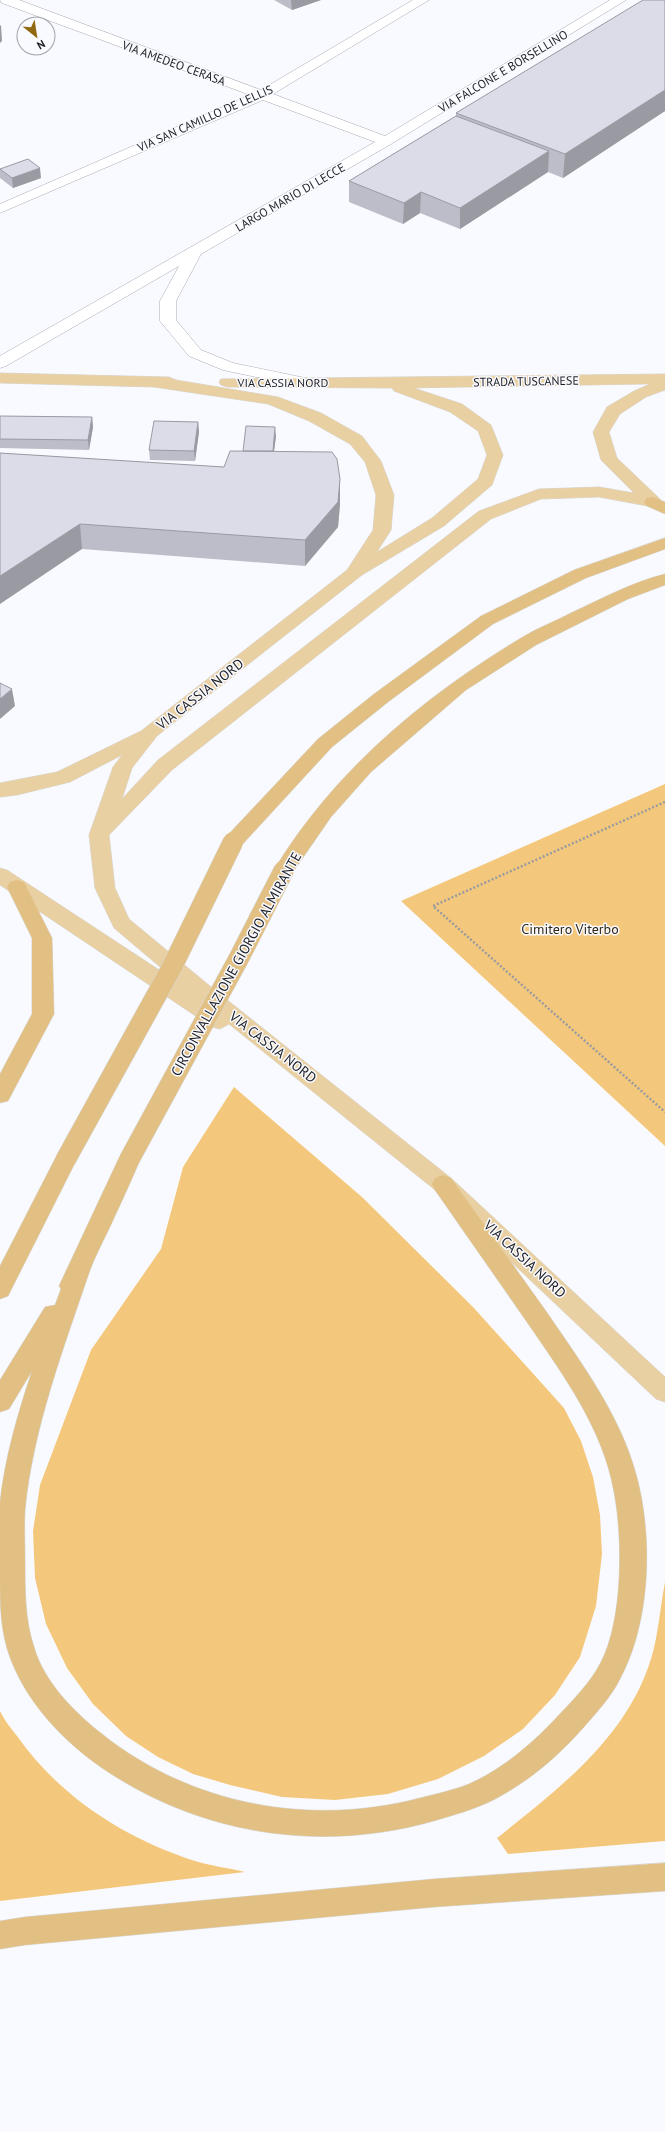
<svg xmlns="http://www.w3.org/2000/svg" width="665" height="2132" font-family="'PT Sans',sans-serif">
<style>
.green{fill:#f4c87c}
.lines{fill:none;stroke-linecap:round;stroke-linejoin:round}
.minor-casing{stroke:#a8a9b4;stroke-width:1}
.primary-casing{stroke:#d6d7d7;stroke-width:1}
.trunk-casing{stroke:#d6d7d7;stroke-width:1}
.path{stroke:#9a9b9f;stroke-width:2.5;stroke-dasharray:2 2;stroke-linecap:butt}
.minor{fill:#fff;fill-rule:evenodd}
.primary{fill:#e9d0a3;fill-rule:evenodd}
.trunk{fill:#e2c084;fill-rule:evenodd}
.trunk-bridge-casing{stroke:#d6d7d7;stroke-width:21;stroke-linecap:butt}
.trunk-bridge{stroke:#e2c084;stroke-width:20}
.wall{fill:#bcbdc8}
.shaded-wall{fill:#999aa2}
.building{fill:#dbdce8;stroke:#999aa2}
.labels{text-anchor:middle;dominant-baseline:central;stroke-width:3;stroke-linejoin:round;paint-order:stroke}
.far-street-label{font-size:12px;fill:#1e1f23;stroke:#f9faff}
.street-label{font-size:14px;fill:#1e1f23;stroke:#f9faff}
.park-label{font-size:14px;fill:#332918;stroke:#f9faff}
</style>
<rect width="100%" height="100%" fill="#f9faff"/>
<!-- green -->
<path class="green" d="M665 784V1146L401 901Z
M234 1087 362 1197 473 1307 564 1408 581 1441 593 1477 600 1515 602 1554 596 1606 580 1657 555 1695 523 1729 484 1756 438 1779 388 1794 335 1800 282 1797 230 1785 193 1774 158 1757 126 1736 93 1704 67 1668 46 1624 35 1578 33 1531 40 1485 91 1350 161 1249 183 1167Z
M665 1582V1841L508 1854 497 1838C562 1786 633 1733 654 1648 659 1626 661 1603 665 1582Z
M0 1711C4 1720 11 1728 17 1736 60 1797 124 1838 195 1861 211 1866 229 1868 245 1872L0 1901Z"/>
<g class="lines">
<!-- minor casing -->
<g class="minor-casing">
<path id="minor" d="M0 0H19L261 90 413 0H429L273 94 385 136 610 0H626L391 144 201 254 176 301V320L201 350 233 363 310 379 312 382 310 385 304 387 223 370 189 356 160 321V301L179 266 6 366 0 368V356L375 142 263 100 0 213V204L250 95 2 3Z"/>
</g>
<!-- primary casing -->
<g class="primary-casing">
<path id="primary" d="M0 373 169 377 176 380 278 397 321 413 362 436 381 461 394 495 391 530 377 552 432 518 478 479 487 455 478 431 450 412 394 391 392 388 227 387 221 385 219 382 221 379 665 374V390L646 397 620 414 609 432 617 458 659 498 662 502 659 506 653 507 599 497 541 499 491 519 172 770 109 835 115 888 129 919 216 991 451 1178 665 1377V1402L656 1399 435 1190 229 1024 220 1029 212 1027 0 885V868L7 870 179 983 114 928 95 888 89 835 113 767 122 755 70 782 17 795 0 797V783L57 772 141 731 347 570 373 530 376 495 365 462 350 444 309 421 268 404 154 387 0 383ZM650 384 634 391 607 407 593 432 601 460 634 493 599 487 539 489 479 511 158 760 122 799 132 768 157 736 362 575 444 526 492 485 503 455 491 425 462 404 414 388Z"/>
</g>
<!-- trunk casing -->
<g class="trunk-casing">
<path id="trunk" d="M653 497 665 502V514L647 506 644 502 647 498Z
M665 538V549L586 578 493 624 388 702 332 747 240 847 233 849 226 847 223 842 226 837 318 739 374 694 481 616 574 570Z
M665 574V585L628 599 536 645 466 690 371 772 331 817 291 875 284 877 277 875 274 870C333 772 424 696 521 638 537 628 556 621 573 612 603 598 633 582 665 574Z
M17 880 24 882 52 938 54 1014 8 1101 0 1103V1074L32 1014V938L7 887 10 882Z
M66 1150 74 1153 77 1159 8 1296 0 1299V1266L58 1153Z
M129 1151 137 1154 140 1160C130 1184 119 1207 108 1231 102 1243 95 1257 90 1270 64 1347 33 1428 25 1510 24 1527 25 1545 25 1562 25 1591 25 1620 34 1647 44 1682 74 1712 102 1734 191 1805 310 1827 420 1798 436 1794 454 1790 469 1784 503 1769 533 1743 558 1716 573 1700 591 1682 601 1662 623 1620 623 1538 614 1492 603 1429 564 1376 529 1325 498 1280 466 1235 435 1190L432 1184 435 1178 443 1175 451 1178C483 1223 516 1269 548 1314 582 1364 620 1415 636 1474 653 1535 651 1620 621 1677 612 1696 597 1712 583 1728 560 1754 534 1777 504 1794 483 1807 460 1813 437 1820 328 1852 212 1837 116 1777 72 1750 30 1709 11 1660 0 1632 0 1603 0 1574 0 1550 0 1526 0 1502 5 1457 18 1413 32 1371L9 1409 0 1412V1380L45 1307 55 1305 61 1289 59 1286 118 1160 121 1154Z
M665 1863V1891L434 1907 25 1945 0 1949V1921L25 1917 434 1879Z"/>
</g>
<!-- path -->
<path class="path" d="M665 802 433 906 665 1112"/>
<!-- minor -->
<use href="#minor" class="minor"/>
<!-- primary -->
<use href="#primary" class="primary"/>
<!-- trunk -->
<use href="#trunk" class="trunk"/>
<!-- trunk-bridge casing -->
<g class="trunk-bridge-casing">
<path id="trunk-bridge" d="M66 1159 172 967 233 842
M129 1160 239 958 284 870"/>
</g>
<!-- trunk-bridge -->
<use href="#trunk-bridge" class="trunk-bridge"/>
</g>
<!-- wall -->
<path class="wall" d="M274 0H321L292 10Z
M665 0V111L563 178 548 172 460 229 420 213 403 224 349 202V181L456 116V113Z
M0 169 41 178 13 188 0 178Z
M0 416 92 417 93 427 89 450 0 448Z
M198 422 199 432 195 461 150 460 149 450Z
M276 436 274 451 340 479V504L338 527 305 566 82 549 0 453 224 467 243 451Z"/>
<!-- shaded-wall -->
<path class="shaded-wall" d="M291 0H321L292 10Z
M1 25 2 41 0 43V26Z
M665 90V111L563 178 565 154Z
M549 151 548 172 460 229V208Z
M40 168 41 178 13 188 12 178Z
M421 192 420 213 403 224 404 203Z
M92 417 93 427 89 450 88 440Z
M198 422 199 432 195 461 194 451Z
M275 427 276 436 271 474V464Z
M340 479V504L338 527 305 566V540Z
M80 524 82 549 0 604V576Z
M12 689 15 706 0 719V699Z"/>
<!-- building -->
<path class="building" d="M643 0H665V90L565 154 456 113Z
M456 116 549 151 460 208 421 192 404 203 349 181Z
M28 159 40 168 12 178 0 169Z
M0 416 92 417 88 440 0 439Z
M154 421 198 422 194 451 149 450Z
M246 426 275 427 273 451H243Z
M230 451 332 452 337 459 340 479 338 502 305 540 80 524 0 576V453L224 467Z
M0 683 12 689 0 699Z"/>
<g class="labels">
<!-- far-street labels -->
<g class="far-street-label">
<text transform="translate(174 63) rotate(20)">VIA AMEDEO CERASA</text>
<text transform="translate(503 71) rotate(-31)">VIA FALCONE E BORSELLINO</text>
<text transform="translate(205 118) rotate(-24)">VIA SAN CAMILLO DE LELLIS</text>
<text transform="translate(290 197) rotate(-30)">LARGO MARIO DI LECCE</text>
<text transform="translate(526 381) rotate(-1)">STRADA TUSCANESE</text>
<text x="283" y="382">VIA CASSIA NORD</text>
</g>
<!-- street labels -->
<g class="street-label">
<text transform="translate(200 694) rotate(-38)">VIA CASSIA NORD</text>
<text transform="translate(236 964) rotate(-61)">CIRCONVALLAZIONE GIORGIO ALMIRANTE</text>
<text transform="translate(273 1047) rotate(38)">VIA CASSIA NORD</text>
<text transform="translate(525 1259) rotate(43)">VIA CASSIA NORD</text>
</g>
<!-- park labels -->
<g class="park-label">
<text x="570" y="929">Cimitero Viterbo</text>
</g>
</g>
<!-- north arrow -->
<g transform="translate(36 36) rotate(150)"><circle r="19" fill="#f9faff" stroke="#a1a2a7"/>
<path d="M0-3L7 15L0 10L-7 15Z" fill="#916910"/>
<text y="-6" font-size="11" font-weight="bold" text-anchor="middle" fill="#1e1f23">N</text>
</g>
</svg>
